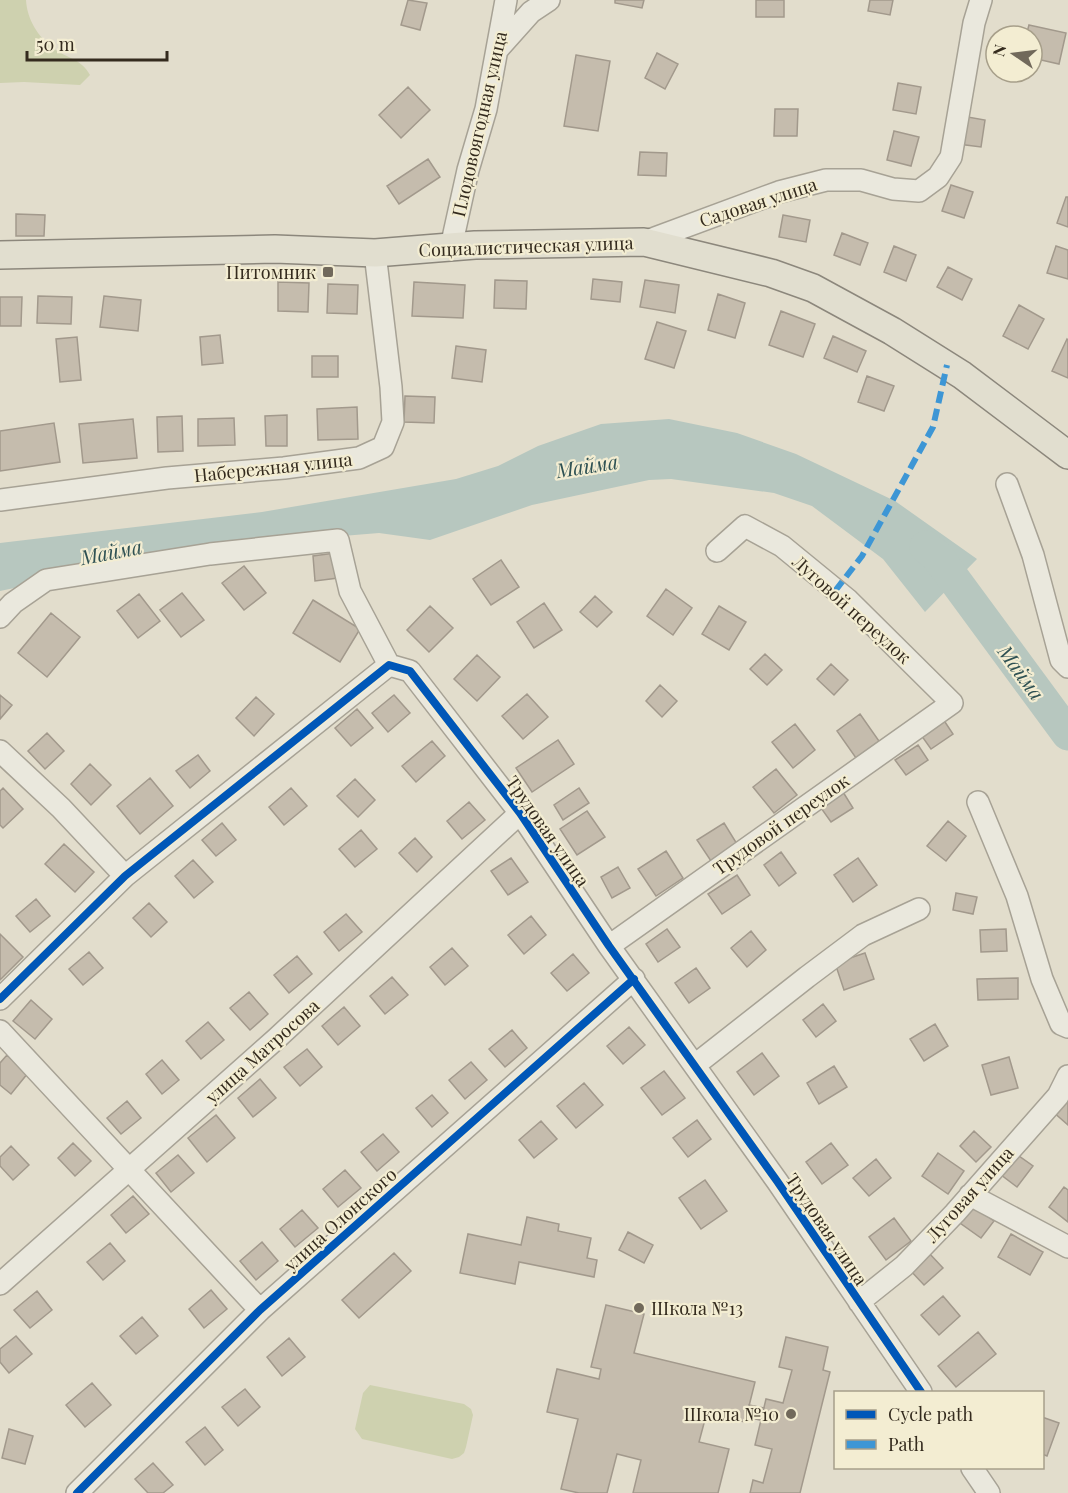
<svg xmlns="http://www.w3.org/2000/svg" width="1068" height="1493" font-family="'Playfair Display',serif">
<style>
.green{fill:#ced1af}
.water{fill:#b7c7bf}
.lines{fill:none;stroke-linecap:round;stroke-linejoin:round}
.river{stroke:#b7c7bf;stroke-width:33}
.building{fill:#c5bcad;stroke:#a2998c;stroke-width:1.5}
.minor-casing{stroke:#a7a295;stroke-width:24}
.major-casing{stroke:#8c877c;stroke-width:30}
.minor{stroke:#eae8dd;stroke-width:21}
.major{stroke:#e1decf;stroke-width:27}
.quiet{stroke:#3d96d5;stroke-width:6;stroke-dasharray:12 6;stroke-linecap:butt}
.cycleway-casing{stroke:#f3edd2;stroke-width:11}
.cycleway{stroke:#0057b8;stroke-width:8}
.poi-dot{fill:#71695b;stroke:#f3edd2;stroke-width:2}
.labels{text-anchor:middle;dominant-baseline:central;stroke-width:4.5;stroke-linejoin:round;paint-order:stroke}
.street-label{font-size:18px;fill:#342b1e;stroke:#f3edd2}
.poi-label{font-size:18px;fill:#342b1e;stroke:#f3edd2;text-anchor:end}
.water-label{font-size:20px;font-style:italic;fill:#2e5153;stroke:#f3edd2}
</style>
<rect width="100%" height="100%" fill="#e2ddcc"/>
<!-- green -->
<path class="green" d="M0 0H26C27 19 38 37 53 48 66 58 82 59 90 75L80 85 24 82 0 83Z
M370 1385 464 1404 471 1409 473 1415 466 1447 464 1453 459 1457 452 1459 362 1439 355 1429 363 1393Z"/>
<!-- water -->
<path class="water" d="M669 419 737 433 796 454 895 501 977 559 925 612 883 559 812 506 774 493 671 479 649 480 532 505 430 540 379 533 209 547 0 591V543L262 512 456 479 498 466 538 446 601 424Z"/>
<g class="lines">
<!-- river -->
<path class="river" d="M926 547 937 556 1068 734"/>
</g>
<!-- building -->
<path class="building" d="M408 0 427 3 420 30 401 25Z
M615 0H644L642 8 615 3Z
M756 0H784V17H756Z
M870 0H893L890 15 868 11Z
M1029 25 1066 33 1059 64 1032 58V36H1026Z
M657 53 678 64 665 89 645 78Z
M576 55 610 61 598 131 564 126Z
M898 83 921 87 916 114 893 110Z
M408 87 430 110 401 138 379 115Z
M775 109H798L797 136H774Z
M962 116 985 120 981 147 958 144Z
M894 131 919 137 911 166 887 160Z
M640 152 667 153 666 176 638 175Z
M428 159 440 177 399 204 387 186Z
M951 185 973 192 964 218 942 211Z
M1066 197H1068V227L1057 223Z
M16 214 45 215 44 236H16Z
M783 215 810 220 806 242 779 237Z
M842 233 868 243 860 265 834 255Z
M894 246 916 255 906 281 884 272Z
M1056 246 1068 250V279L1047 273Z
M948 267 972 279 962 300 937 287Z
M593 279 622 282 620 302 591 299Z
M495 280 527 281 526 309 494 308Z
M645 280 679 285 675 313 640 307Z
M278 282 309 283 308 312 278 311Z
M414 282 465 285 463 318 412 316Z
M328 284 358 285 357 314 327 313Z
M718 294 745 303 735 338 708 330Z
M38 296 72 297 71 324 37 323Z
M104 296 141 300 138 331 100 327Z
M0 297H22L21 326H0Z
M1019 305 1044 319 1028 349 1003 336Z
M781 311 815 324 803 357 769 345Z
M657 322 686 331 674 368 645 359Z
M220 335 223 363 202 365 200 337Z
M833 336 866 351 857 372 824 358Z
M77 337 81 380 60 382 56 339Z
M1067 339 1068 340V378L1052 371Z
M456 346 486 350 482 382 452 378Z
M312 356H338V377H312Z
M867 376 894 386 884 411 858 402Z
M405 396 435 397 434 423 404 422Z
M357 407 358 439 318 440 317 409Z
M287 415V446H266L265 416Z
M182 416 183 451 158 452 157 417Z
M234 418 235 445 198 446V419Z
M133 419 137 458 83 463 79 424Z
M54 423 60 462 0 471V431Z
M335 553 338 578 315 581 313 556Z
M501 560 519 587 491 605 473 579Z
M244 566 266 593 244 610 222 583Z
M666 589 692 608 673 635 647 616Z
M182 593 204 620 181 637 160 610Z
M139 594 160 621 138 638 117 611Z
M595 596 612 612 597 627 580 612Z
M313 600 360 629 340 662 293 633Z
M544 603 562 630 534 648 517 622Z
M430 606 453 628 429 652 407 630Z
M719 606 746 622 729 650 702 634Z
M51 613 80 637 47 677 18 653Z
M765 654 782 670 767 685 750 669Z
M477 655 500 677 477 701 454 679Z
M831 664 848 680 834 695 817 679Z
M660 685 677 701 662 717 646 701Z
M527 694 548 717 523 739 502 716Z
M0 695 12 705 0 719Z
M394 695 410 713 388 732 372 713Z
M256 697 274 714 254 736 236 718Z
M357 709 373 728 351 746 335 728Z
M860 714 879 741 856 758 837 731Z
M943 719 953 734 931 749 921 735Z
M795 724 815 750 793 768 772 742Z
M47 733 64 751 45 769 28 751Z
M558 740 574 764 532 792 516 768Z
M432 741 445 756 416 782 402 766Z
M918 745 928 760 906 775 895 760Z
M198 755 210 771 190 788 176 771Z
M90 764 111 785 91 805 71 784Z
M776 769 797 795 774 813 753 787Z
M150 778 173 806 140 834 117 806Z
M355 779 375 800 358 817 337 796Z
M3 788 23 809 3 828 0 825V791Z
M291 788 307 806 284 825 269 807Z
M579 788 589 803 563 820 554 805Z
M843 792 853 808 831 822 821 808Z
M469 802 485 820 462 839 447 821Z
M587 811 605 837 577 855 560 829Z
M948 821 966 836 946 861 927 846Z
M222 823 236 840 216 856 202 840Z
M724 823 737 844 711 861 697 840Z
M361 830 377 849 355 867 339 849Z
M415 838 432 857 417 872 399 853Z
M64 844 94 872 75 892 45 864Z
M666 851 683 878 656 896 638 869Z
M781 852 796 873 779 886 764 865Z
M511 858 528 882 508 895 491 871Z
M858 858 877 885 853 902 834 875Z
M193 860 213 882 194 898 175 876Z
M618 867 630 888 612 898 601 877Z
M737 875 750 895 722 914 708 894Z
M956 893 977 897 973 914 953 910Z
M36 899 50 916 30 932 16 916Z
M149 903 167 922 151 937 133 918Z
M346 914 362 932 339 951 324 932Z
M531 916 546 935 524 954 508 935Z
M667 929 680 947 658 962 646 944Z
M1006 929 1007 951 981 952 980 930Z
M751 931 766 950 747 967 731 948Z
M0 934 23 957 0 980Z
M452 948 468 966 445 985 430 967Z
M89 952 103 968 83 985 69 969Z
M865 953 874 979 844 990 835 963Z
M573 954 589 973 567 991 551 973Z
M297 956 312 974 289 993 274 975Z
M696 968 710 988 689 1003 675 983Z
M392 977 408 995 385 1014 370 996Z
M1018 978V999L978 1000 977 979Z
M249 992 268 1014 250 1030 230 1008Z
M31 1000 52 1019 35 1039 13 1021Z
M823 1004 836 1021 816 1037 803 1020Z
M344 1007 360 1026 338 1045 322 1026Z
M208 1022 224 1040 201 1059 186 1041Z
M935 1024 948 1046 924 1061 910 1039Z
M629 1027 645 1045 623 1064 607 1046Z
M512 1030 527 1048 505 1067 489 1049Z
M307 1049 322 1067 300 1086 284 1067Z
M762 1053 779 1076 754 1095 737 1072Z
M7 1055 28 1073 11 1094 0 1085V1063Z
M1009 1057 1018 1088 991 1095 982 1065Z
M162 1060 179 1080 162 1094 146 1074Z
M471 1062 487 1080 465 1099 449 1080Z
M834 1066 847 1087 819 1104 807 1083Z
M664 1071 685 1098 662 1115 641 1088Z
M260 1079 276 1098 253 1117 238 1098Z
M584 1083 603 1105 576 1128 557 1106Z
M1068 1093V1125L1052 1111Z
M432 1095 448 1113 432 1127 416 1108Z
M127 1101 141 1118 121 1134 107 1118Z
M216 1115 235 1138 207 1162 188 1138Z
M697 1120 711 1139 688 1157 673 1138Z
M541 1121 557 1139 534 1158 519 1140Z
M974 1131 991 1147 976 1162 960 1146Z
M383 1134 399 1152 377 1171 361 1152Z
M73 1143 91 1161 75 1176 58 1158Z
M831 1143 848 1165 822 1184 806 1162Z
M11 1146 29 1165 13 1180 0 1166V1157Z
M1012 1151 1033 1166 1017 1187 996 1171Z
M938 1153 964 1171 948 1194 922 1176Z
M178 1155 194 1173 171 1192 156 1173Z
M876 1159 891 1178 869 1196 853 1178Z
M345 1170 361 1188 338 1207 323 1189Z
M705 1180 727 1211 701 1229 679 1198Z
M1064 1187 1068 1190V1222L1049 1207Z
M133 1196 149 1214 126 1233 111 1215Z
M973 1206 994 1221 981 1238 960 1223Z
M302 1210 318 1228 295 1247 280 1229Z
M527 1217 559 1224 558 1231 591 1238 587 1258 597 1260 594 1277 519 1262 515 1284 460 1273 468 1234 521 1245Z
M894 1218 911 1241 886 1260 869 1237Z
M628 1232 653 1245 644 1263 619 1250Z
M1011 1234 1043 1252 1030 1275 998 1257Z
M262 1242 278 1261 256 1280 240 1261Z
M110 1243 125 1261 103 1280 87 1262Z
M928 1252 943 1268 924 1285 909 1269Z
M394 1253 411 1271 359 1318 342 1300Z
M211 1290 227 1309 204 1328 189 1309Z
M37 1291 52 1310 30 1328 14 1310Z
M943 1296 960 1316 939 1335 921 1315Z
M606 1305 644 1314 634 1353 755 1382 745 1422 707 1412 699 1442 729 1449 718 1493H633L641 1460 617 1454 607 1493H579L561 1489 578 1419 547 1412 557 1369 599 1379 601 1369 591 1367Z
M142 1317 158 1336 136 1354 120 1336Z
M978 1332 996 1354 956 1387 938 1366Z
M16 1336 32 1354 9 1373 0 1362V1349Z
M786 1337 828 1347 823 1370 830 1372 800 1493H750L753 1480 763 1483 772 1449 755 1445 766 1399 783 1403 792 1370 779 1367Z
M289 1338 305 1357 282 1376 267 1357Z
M92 1383 111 1405 85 1427 66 1405Z
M245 1389 260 1407 238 1426 222 1407Z
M749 1405 764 1408 760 1420 747 1417Z
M1042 1417 1059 1423 1047 1456 1042 1454Z
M205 1427 223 1450 205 1465 186 1442Z
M9 1429 33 1436 25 1464 2 1458Z
M153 1463 173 1485 163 1493H148L135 1479Z"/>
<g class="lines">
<!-- minor casing -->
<g class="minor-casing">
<path id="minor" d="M498 49 531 12 549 0
M644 242 779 192 826 180H861L893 189 919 191 938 177 951 157 974 23 981 0
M451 247 468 170 486 109 506 0
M1007 484 1033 555 1061 660 1068 667
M0 500 167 478 284 468 359 458 383 447 393 422 391 387 375 253
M0 617 13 603 46 580 210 554 338 540 350 591 389 665
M0 751 61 808 125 876
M978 802 1017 896 1042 979 1061 1024 1068 1027
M609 946 952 703 848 600 782 546 745 526 717 551
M0 999 125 876 389 665 410 671 520 813 609 946 777 1181 921 1392
M0 1031 260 1310
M695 1065 807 977 863 935 919 909
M970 1195 1068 1247
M0 1284 276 1039 520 813
M859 1302 904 1266 955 1213 1058 1096 1068 1076
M972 1468 989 1493
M77 1493 260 1310 634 979"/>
</g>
<!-- major casing -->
<g class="major-casing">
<path id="major" d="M0 255 275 249 375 253 475 245 644 242 771 273 813 288 892 331 962 375 1068 455"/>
</g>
<!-- minor -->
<use href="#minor" class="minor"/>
<!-- major -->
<use href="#major" class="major"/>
<!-- quiet -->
<path class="quiet" d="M835 591 862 556 933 427 947 365"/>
<!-- cycleway casing -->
<g class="cycleway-casing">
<path id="cycleway" d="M0 999 125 876 389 665 410 671 520 813 609 946 777 1181 921 1392
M77 1493 260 1310 634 979"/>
</g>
<!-- cycleway -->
<use href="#cycleway" class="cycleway"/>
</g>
<!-- markers -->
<g class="poi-dot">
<rect x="322" y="266" width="12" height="12" rx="3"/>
<circle cx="639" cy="1308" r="6"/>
<circle cx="791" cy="1414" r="6"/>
</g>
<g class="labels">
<!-- street labels -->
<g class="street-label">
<text transform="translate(479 124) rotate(-77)">Плодовоягодная улица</text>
<text transform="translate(758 202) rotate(-18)">Садовая улица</text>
<text transform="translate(526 246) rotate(-2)">Социалистическая улица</text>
<text transform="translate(273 467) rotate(-6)">Набережная улица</text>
<text transform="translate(852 609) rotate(42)">Луговой переулок</text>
<text transform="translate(781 824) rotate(-35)">Трудовой переулок</text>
<text transform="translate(548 831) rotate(55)">Трудовая улица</text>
<text transform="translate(262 1051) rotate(-42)">улица Матросова</text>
<text transform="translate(969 1194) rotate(-48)">Луговая улица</text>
<text transform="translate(340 1219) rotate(-42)">улица Олонского</text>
<text transform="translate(827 1229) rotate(56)">Трудовая улица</text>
</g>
<!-- poi labels -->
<g class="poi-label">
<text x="316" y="272">Питомник</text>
<text x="651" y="1308" text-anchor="start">Школа №13</text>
<text x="779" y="1414">Школа №10</text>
</g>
<!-- water labels -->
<g class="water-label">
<text transform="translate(587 465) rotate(-9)">Майма</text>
<text transform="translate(111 551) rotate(-11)">Майма</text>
<text transform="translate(1022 672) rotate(54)">Майма</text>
</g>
</g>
<!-- legend -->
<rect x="834" y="1391" width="210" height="78" fill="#f3edd2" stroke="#a79f8a" stroke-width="1.5"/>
<rect x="846" y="1410" width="30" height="9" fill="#0057b8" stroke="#a79f8a" stroke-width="1.5"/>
<text x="888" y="1421" font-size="18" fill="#342b1e">Cycle path</text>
<rect x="846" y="1440" width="30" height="9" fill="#3d96d5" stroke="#a79f8a" stroke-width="1.5"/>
<text x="888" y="1451" font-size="18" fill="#342b1e">Path</text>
<!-- north arrow -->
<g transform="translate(1014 54) rotate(284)"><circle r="28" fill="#f3edd2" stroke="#a79f8a" stroke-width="1.5"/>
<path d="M0-4.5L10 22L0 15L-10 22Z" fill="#71695b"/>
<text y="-9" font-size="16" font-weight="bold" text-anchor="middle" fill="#342b1e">N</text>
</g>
<!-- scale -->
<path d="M27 51v9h140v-9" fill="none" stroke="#342b1e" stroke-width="3"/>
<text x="36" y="51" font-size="18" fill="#342b1e" stroke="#f3edd2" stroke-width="4.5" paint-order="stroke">50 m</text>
</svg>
